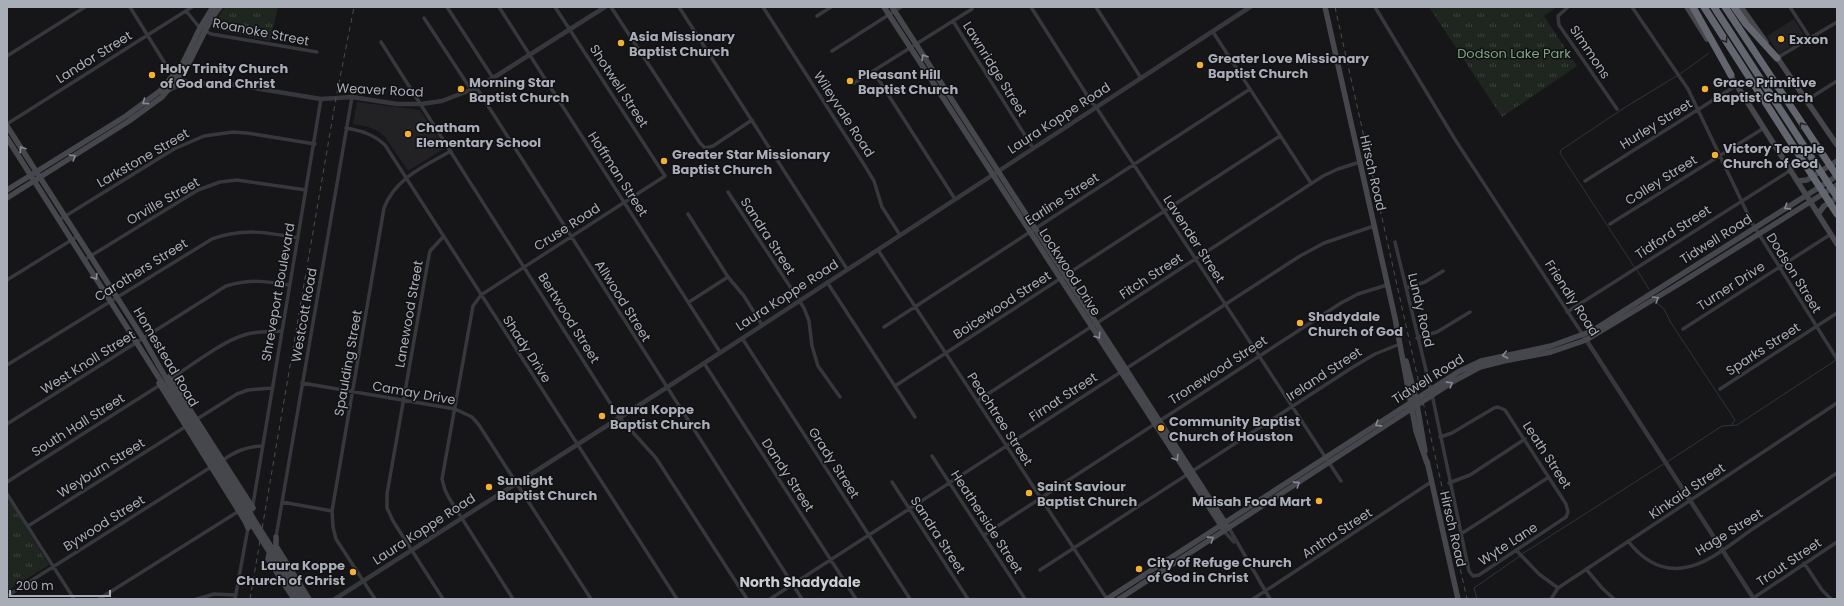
<svg xmlns="http://www.w3.org/2000/svg" width="1844" height="606" font-family="Poppins,sans-serif">
<style>
.built{fill:#222225}
.park{fill:url(#park-tufts)}
.lines{fill:none;stroke-linecap:round;stroke-linejoin:round}
.stream{stroke:#2c353c;stroke-width:1}
.minor{stroke:#37383d;stroke-width:3.5}
.tertiary{stroke:#37383d;stroke-width:4.5}
.secondary{stroke:#45474d;stroke-width:5.5}
.motorway{stroke:#63666e;stroke-width:7}
.rail{stroke:#4a4c52;stroke-width:1;stroke-dasharray:5 4;stroke-linecap:butt}
.oneway{stroke:#26262a}
.oneway2{stroke:#858993}
.poi-dot{fill:#f2b134;stroke:#111113;stroke-width:1.5}
.labels{text-anchor:middle;dominant-baseline:central;stroke-width:3;stroke-linejoin:round;paint-order:stroke}
.street-label{font-size:13px;fill:#a8adb8;stroke:#111113}
.poi-label{font-size:13px;font-weight:bold;fill:#a8adb8;stroke:#111113;text-anchor:start}
.park-label{font-size:13px;fill:#7fa381;stroke:#111113}
.neighbourhood-label{font-size:14px;font-weight:bold;fill:#c9ccd4;stroke:#111113}
</style>
<defs>
<pattern id="park-tufts" width="24" height="20" patternUnits="userSpaceOnUse"><rect width="24" height="20" fill="#1e261f"/><path d="M3 7l-1-3M5 7V3M7 7l1-3M15 17l-1-3M17 17v-4M19 17l1-3" fill="none" stroke="#3c433d"/></pattern>
</defs>
<rect width="100%" height="100%" fill="#161618"/>
<!-- built -->
<path class="built" d="M1794 19 1805 37 1779 54 1767 36Z
M357 102 420 110 445 148 408 171 385 137 378 131 368 127 353 124Z"/>
<!-- park -->
<path class="park" d="M225 7H278L270 41 211 28Z
M1429 7H1557L1544 16 1577 66 1502 117Z
M7 497 49 565 7 591Z"/>
<g class="lines">
<!-- stream -->
<path class="stream" d="M1635 268 1560 153 1561 150 1624 108 1683 72 1709 53
M1637 270 1649 289
M1657 303 1664 309 1671 323 1735 420 1731 425
M1667 462 1722 426 1737 425 1836 360
M1522 554 1665 463
M1477 599 1474 588 1520 556"/>
<!-- minor -->
<path class="minor" d="M130 7 169 70 174 76
M447 7 493 78
M499 7 720 352
M611 7 700 143 705 148 713 146 752 120
M679 7 847 269
M763 7 865 166 874 181 882 207 900 235
M1031 7 1092 103 1096 107 1341 481
M1096 7 1141 78
M1375 7 1456 141 1583 335
M1568 7 1558 16 1559 25 1617 109
M1632 7 1688 89 1752 223 1837 359
M1790 7 1810 38
M186 11 200 28 211 34 317 52
M817 16 831 7
M424 18 470 88 478 90 802 599
M953 21 1033 148
M1213 32 1311 183
M381 42 619 417 656 458 747 599
M832 51 901 7
M7 56 85 7
M1777 58 1837 22
M873 71 955 199
M854 83 972 9
M1807 100 1837 81
M7 124 192 7
M346 128C362 131 373 134 385 145L677 599
M1585 181 1737 85
M728 192 804 308 809 321 812 346 818 366 840 397
M688 214 728 277 744 296 762 325
M59 220 174 149 204 136 233 132 247 133 315 144
M1610 224 1764 128
M443 237 430 251 428 261 387 494V508L393 521 443 599
M1395 242 1433 399 1469 571 1473 576 1479 575 1566 517 1568 512 1566 504 1505 410 1498 407 1494 408 1452 433 1440 437
M878 250 1107 599
M84 260 198 190 220 182 237 180 306 190
M7 280 78 236
M827 282 915 417
M1406 288 1425 282 1443 271
M689 302 728 277
M1567 312 1791 170
M884 327 1250 89
M1683 329 1831 234
M742 338 910 599
M1417 338 1437 332 1470 312
M704 363 856 599
M7 365 212 239C243 228 266 232 298 238
M170 379C193 365 219 343 244 335 256 331 269 332 281 331
M302 383 455 409 472 417 479 425 591 599
M895 386 1280 136
M1720 389 1837 313
M977 401 1323 176 1338 169 1360 162
M197 419 237 394 248 390 272 388
M7 424 226 286C250 279 265 281 289 285
M932 456 1025 599
M223 460C236 451 246 447 262 446
M7 482 160 385
M892 482 968 599
M1449 483 1470 475 1525 439
M7 494 74 599
M282 502 332 511
M251 516 321 99
M28 526 185 427
M1229 528 1270 599
M1224 531 1234 542
M1461 534 1549 477
M984 535 1341 303 1358 294 1387 285
M276 537 352 97
M1628 541C1642 559 1659 571 1682 568 1707 565 1731 544 1751 530 1780 511 1808 492 1837 473
M1516 550 1539 574 1558 588
M1804 563 1822 590 1831 599
M1586 569 1602 588 1614 599
M1040 570 1353 367 1375 354 1400 344
M7 596 211 467
M99 599 239 511
M197 599 214 594 236 595
M235 599 248 528
M375 599 336 539 333 527 332 511 384 208C395 178 425 166 451 151
M513 599 449 498 445 490 442 479 473 306 481 295 665 176 555 7
M770 599 1300 256 1324 243 1374 226
M1253 599 1431 482
M1551 599 1558 588 1837 403
M1752 599 1837 542"/>
<!-- tertiary -->
<path class="tertiary" d="M176 77 192 84 224 83 321 99 352 97 397 104H421L442 101 473 89 493 78 605 7
M169 90 179 85 190 84
M1583 335 1754 599
M335 599 666 388 1250 7"/>
<!-- secondary -->
<path class="secondary" d="M884 7 1222 527
M892 7 1226 524
M1325 7 1395 318 1416 431 1427 463
M1687 7 1707 39
M1741 7 1766 42
M1776 56 1837 145
M1729 73 1837 244
M7 126 143 338 175 394 304 599
M7 138 299 599
M1798 181 1807 180 1837 161
M7 190 126 116 160 91 182 65 200 28 213 7
M7 198 129 121 162 97 187 67 211 19 220 7
M1818 214 1824 206 1837 198
M1406 361 1416 399 1425 451
M169 377 253 508
M159 383 245 521 248 528
M1427 461 1458 599
M276 537V546L309 599
M270 550 268 559 294 599
M1107 599 1458 372 1481 361 1551 346 1592 331 1837 176
M1119 599 1454 381 1480 367 1504 361 1551 352 1586 340 1674 287 1837 185"/>
<!-- motorway -->
<path class="motorway" d="M1693 7 1731 75
M1704 7 1837 214
M1714 7 1837 197
M1725 7 1837 176
M1734 7 1746 24 1777 58"/>
<!-- rail -->
<path class="rail" d="M1335 7 1467 599
M250 599 336 98 354 7"/>
</g>
<!-- one-way arrows -->
<defs><path id="oneway-chevron" d="M-2-3.5L2.5 0L-2 3.5" fill="none" stroke-width="1.6" stroke-linecap="round" stroke-linejoin="round"/></defs>
<g class="oneway">
<use href="#oneway-chevron" transform="translate(1725 40) rotate(57)"/>
<use href="#oneway-chevron" transform="translate(1802 125) rotate(-124)"/>
</g>
<g class="oneway2">
<use href="#oneway-chevron" transform="translate(924 57) rotate(-122)"/>
<use href="#oneway-chevron" transform="translate(145 102) rotate(144)"/>
<use href="#oneway-chevron" transform="translate(22 149) rotate(-123)"/>
<use href="#oneway-chevron" transform="translate(73 157) rotate(-32)"/>
<use href="#oneway-chevron" transform="translate(1787 207) rotate(147)"/>
<use href="#oneway-chevron" transform="translate(95 277) rotate(58)"/>
<use href="#oneway-chevron" transform="translate(1656 299) rotate(-31)"/>
<use href="#oneway-chevron" transform="translate(1098 336) rotate(56)"/>
<use href="#oneway-chevron" transform="translate(1505 355) rotate(169)"/>
<use href="#oneway-chevron" transform="translate(1450 384) rotate(-32)"/>
<use href="#oneway-chevron" transform="translate(1378 424) rotate(147)"/>
<use href="#oneway-chevron" transform="translate(1176 458) rotate(58)"/>
<use href="#oneway-chevron" transform="translate(1297 484) rotate(-33)"/>
<use href="#oneway-chevron" transform="translate(1211 539) rotate(-33)"/>
</g>
<!-- markers -->
<g class="poi-dot">
<circle cx="1781" cy="39" r="4"/>
<circle cx="621" cy="43" r="4"/>
<circle cx="1200" cy="65" r="4"/>
<circle cx="152" cy="75" r="4"/>
<circle cx="850" cy="81" r="4"/>
<circle cx="461" cy="89" r="4"/>
<circle cx="1705" cy="89" r="4"/>
<circle cx="408" cy="134" r="4"/>
<circle cx="1715" cy="155" r="4"/>
<circle cx="664" cy="161" r="4"/>
<circle cx="1300" cy="323" r="4"/>
<circle cx="602" cy="416" r="4"/>
<circle cx="1161" cy="428" r="4"/>
<circle cx="489" cy="487" r="4"/>
<circle cx="1029" cy="493" r="4"/>
<circle cx="1319" cy="501" r="4"/>
<circle cx="1139" cy="569" r="4"/>
<circle cx="353" cy="572" r="4"/>
</g>
<g class="labels">
<!-- street labels -->
<g class="street-label">
<text transform="translate(261 32) rotate(11)">Roanoke Street</text>
<text transform="translate(1590 52) rotate(56)">Simmons</text>
<text transform="translate(94 57) rotate(-32)">Landor Street</text>
<text transform="translate(995 69) rotate(58)">Lawnridge Street</text>
<text transform="translate(619 86) rotate(57)">Shotwell Street</text>
<text transform="translate(380 90) rotate(3)">Weaver Road</text>
<text transform="translate(844 114) rotate(57)">Wileyvale Road</text>
<text transform="translate(1059 118) rotate(-33)">Laura Koppe Road</text>
<text transform="translate(1656 124) rotate(-32)">Hurley Street</text>
<text transform="translate(143 158) rotate(-30)">Larkstone Street</text>
<text transform="translate(1373 173) rotate(77)">Hirsch Road</text>
<text transform="translate(618 174) rotate(57)">Hoffman Street</text>
<text transform="translate(1661 180) rotate(-32)">Colley Street</text>
<text transform="translate(1062 199) rotate(-33)">Earline Street</text>
<text transform="translate(163 201) rotate(-30)">Orville Street</text>
<text transform="translate(567 227) rotate(-33)">Cruse Road</text>
<text transform="translate(1673 232) rotate(-33)">Tidford Street</text>
<text transform="translate(768 236) rotate(57)">Sandra Street</text>
<text transform="translate(1194 239) rotate(57)">Lavender Street</text>
<text transform="translate(1716 239) rotate(-32)">Tidwell Road</text>
<text transform="translate(141 270) rotate(-32)">Carothers Street</text>
<text transform="translate(1070 272) rotate(57)">Lockwood Drive</text>
<text transform="translate(1794 273) rotate(58)">Dodson Street</text>
<text transform="translate(1151 276) rotate(-33)">Fitch Street</text>
<text transform="translate(1731 286) rotate(-33)">Turner Drive</text>
<text transform="translate(278 292) rotate(-80)">Shreveport Boulevard</text>
<text transform="translate(787 295) rotate(-33)">Laura Koppe Road</text>
<text transform="translate(1572 298) rotate(57)">Friendly Road</text>
<text transform="translate(623 301) rotate(58)">Allwood Street</text>
<text transform="translate(1002 305) rotate(-33)">Boicewood Street</text>
<text transform="translate(1421 310) rotate(77)">Lundy Road</text>
<text transform="translate(409 314) rotate(-80)">Lanewood Street</text>
<text transform="translate(304 315) rotate(-80)">Westcott Road</text>
<text transform="translate(569 318) rotate(58)">Bertwood Street</text>
<text transform="translate(527 349) rotate(57)">Shady Drive</text>
<text transform="translate(1763 349) rotate(-33)">Sparks Street</text>
<text transform="translate(166 357) rotate(59)">Homestead Road</text>
<text transform="translate(88 362) rotate(-32)">West Knoll Street</text>
<text transform="translate(348 363) rotate(-80)">Spaulding Street</text>
<text transform="translate(1218 370) rotate(-33)">Tronewood Street</text>
<text transform="translate(1324 374) rotate(-33)">Ireland Street</text>
<text transform="translate(1428 379) rotate(-32)">Tidwell Road</text>
<text transform="translate(414 393) rotate(10)">Camay Drive</text>
<text transform="translate(1063 397) rotate(-33)">Firnat Street</text>
<text transform="translate(1000 419) rotate(57)">Peachtree Street</text>
<text transform="translate(78 425) rotate(-32)">South Hall Street</text>
<text transform="translate(1547 455) rotate(57)">Leath Street</text>
<text transform="translate(834 463) rotate(57)">Grady Street</text>
<text transform="translate(101 468) rotate(-32)">Weyburn Street</text>
<text transform="translate(788 475) rotate(57)">Dandy Street</text>
<text transform="translate(1687 491) rotate(-34)">Kinkaid Street</text>
<text transform="translate(987 522) rotate(57)">Heatherside Street</text>
<text transform="translate(104 523) rotate(-32)">Bywood Street</text>
<text transform="translate(424 529) rotate(-33)">Laura Koppe Road</text>
<text transform="translate(1453 529) rotate(77)">Hirsch Road</text>
<text transform="translate(1729 532) rotate(-32)">Hage Street</text>
<text transform="translate(1337 533) rotate(-33)">Antha Street</text>
<text transform="translate(938 535) rotate(57)">Sandra Street</text>
<text transform="translate(1508 544) rotate(-33)">Wyte Lane</text>
<text transform="translate(1789 562) rotate(-34)">Trout Street</text>
</g>
<!-- poi labels -->
<g class="poi-label">
<text x="629" y="36">Asia Missionary<tspan x="629" dy="15">Baptist Church</tspan></text>
<text x="1789" y="39">Exxon</text>
<text x="1208" y="58">Greater Love Missionary<tspan x="1208" dy="15">Baptist Church</tspan></text>
<text x="160" y="68">Holy Trinity Church<tspan x="160" dy="15">of God and Christ</tspan></text>
<text x="858" y="74">Pleasant Hill<tspan x="858" dy="15">Baptist Church</tspan></text>
<text x="469" y="82">Morning Star<tspan x="469" dy="15">Baptist Church</tspan></text>
<text x="1713" y="82">Grace Primitive<tspan x="1713" dy="15">Baptist Church</tspan></text>
<text x="416" y="127">Chatham<tspan x="416" dy="15">Elementary School</tspan></text>
<text x="1723" y="148">Victory Temple<tspan x="1723" dy="15">Church of God</tspan></text>
<text x="672" y="154">Greater Star Missionary<tspan x="672" dy="15">Baptist Church</tspan></text>
<text x="1308" y="316">Shadydale<tspan x="1308" dy="15">Church of God</tspan></text>
<text x="610" y="409">Laura Koppe<tspan x="610" dy="15">Baptist Church</tspan></text>
<text x="1169" y="421">Community Baptist<tspan x="1169" dy="15">Church of Houston</tspan></text>
<text x="497" y="480">Sunlight<tspan x="497" dy="15">Baptist Church</tspan></text>
<text x="1037" y="486">Saint Saviour<tspan x="1037" dy="15">Baptist Church</tspan></text>
<text x="1311" y="501" text-anchor="end">Maisah Food Mart</text>
<text x="1147" y="562">City of Refuge Church<tspan x="1147" dy="15">of God in Christ</tspan></text>
<text x="345" y="565" text-anchor="end">Laura Koppe<tspan x="345" dy="15">Church of Christ</tspan></text>
</g>
<!-- park labels -->
<g class="park-label">
<text x="1514" y="53">Dodson Lake Park</text>
</g>
<!-- neighbourhood labels -->
<g class="neighbourhood-label">
<text x="800" y="582">North Shadydale</text>
</g>
</g>
<!-- border -->
<rect width="1844" height="606" fill="none" stroke="#a8adb8" stroke-width="16"/>
<!-- scale -->
<path d="M10 590v6h100v-6" fill="none" stroke="#a8adb8" stroke-width="2"/>
<text x="16" y="590" font-size="12" fill="#a8adb8" stroke="#111113" stroke-width="3" paint-order="stroke">200 m</text>
</svg>
